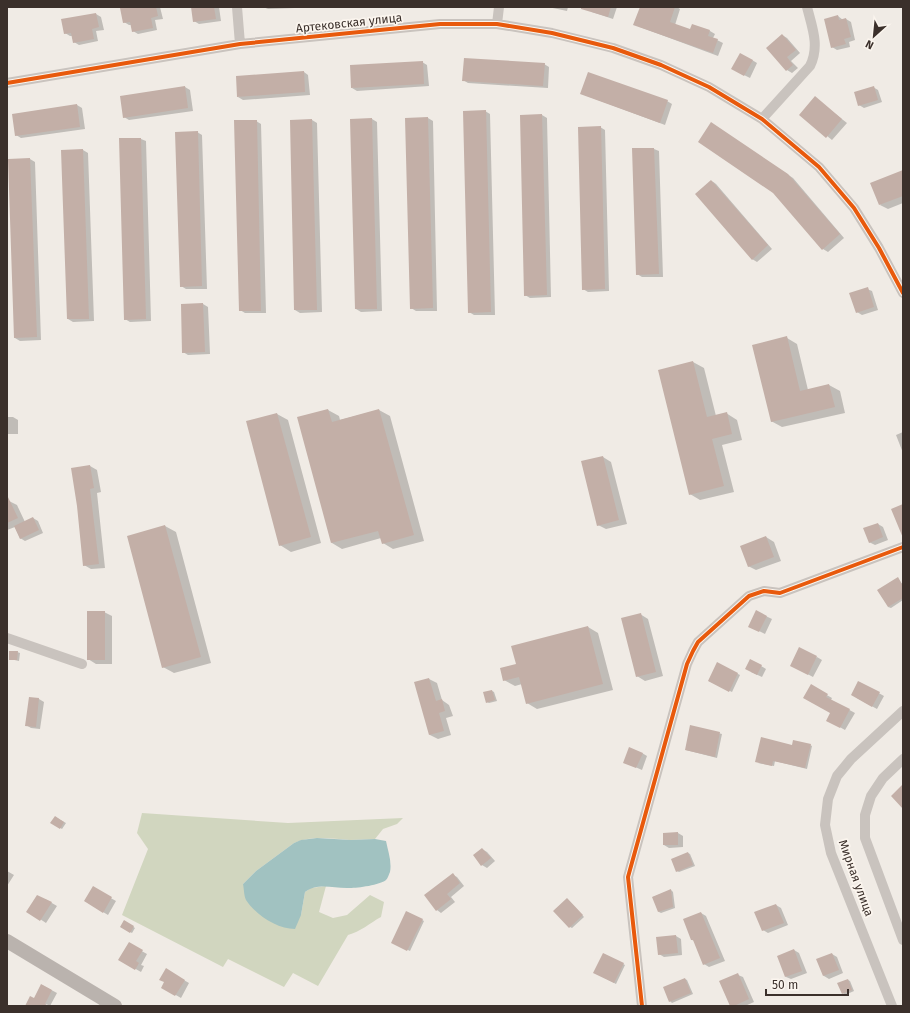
<svg xmlns="http://www.w3.org/2000/svg" width="910" height="1013" font-family="'Fira Sans',sans-serif">
<style>
.green{fill:#d1d6bf}
.water{fill:#a1c2c1}
.shadow{fill:#0003}
.building{fill:#c3afa7}
.lines{fill:none;stroke-linecap:round;stroke-linejoin:round}
.street{stroke:#c9c3be;stroke-width:10}
.secondary{stroke:#bab3ae;stroke-width:14}
.cycleway-casing{stroke:#fbf5ee;stroke-width:6}
.cycleway{stroke:#e8590c;stroke-width:4}
.labels{text-anchor:middle;dominant-baseline:central;stroke-width:3.5;stroke-linejoin:round;paint-order:stroke}
.street-label{font-size:12px;fill:#3b302b;stroke:#fbf5ee}
</style>
<rect width="100%" height="100%" fill="#f0ebe5"/>
<!-- green -->
<path class="green" d="M142 813 288 823 403 818 397 824 383 829 375 839C366 839 358 840 350 840 331 839 313 835 294 843L256 871 243 884 301 915 305 892 311 888 326 886 319 912 333 918 347 915 370 895 384 902 381 917C370 923 360 932 348 935L318 986 293 973 284 987 228 959 223 967 122 915 148 849 137 833Z"/>
<!-- water -->
<path class="water" d="M317 838 351 840 375 839 386 841C388 851 392 862 390 872 389 874 388 878 386 880 380 885 358 888 350 888 334 889 319 882 305 892L301 915 295 929C277 929 256 915 246 900 244 896 244 889 243 884L256 871 294 843 301 840Z"/>
<!-- shadow -->
<path class="shadow" d="M132 7H160L163 19 155 20 157 30 138 34 133 31 132 25H129L124 22Z
M192 7H219L221 21 199 24 194 21Z
M263 7H295V8L268 9Z
M548 7H568L567 11Z
M594 7H617L613 19 592 12Z
M641 7H677L680 9 675 25 691 31H710L715 34 713 38 723 43 718 56 640 27Z
M96 14 101 17 104 30 96 31 98 41 79 45 74 42 72 36H70L65 33Z
M838 16 843 20 846 19 851 22 855 40 849 42 850 47 837 50 832 47Z
M782 35 787 38 800 53 791 61 798 68 792 73 787 70Z
M752 60 757 63 750 78 738 72Z
M422 62 427 65 429 86 357 91 352 88Z
M544 64 549 67 548 88 468 83 463 80Z
M304 72 308 75 310 95 243 100 238 97Z
M185 87 190 90 193 111 129 120 124 117Z
M873 87 878 90 882 102 864 108 859 105Z
M582 94 667 101 672 104 665 125Z
M815 98 847 123 832 140 801 115Z
M77 105 82 108 85 129 21 138 16 135Z
M485 111 490 114 495 315H474L469 312Z
M542 115 547 118 551 297 530 298 525 295Z
M428 118 433 121 437 311H416L411 308Z
M372 119 377 122 382 311 361 312 356 309 351 120Z
M312 120 317 123 322 312 300 313 295 310Z
M256 121 261 124 266 313H245L240 310Z
M600 127 605 130 609 291 588 292 583 289Z
M716 127 793 178 844 238 828 252 823 249Z
M197 132 202 135 207 289H186L181 286Z
M141 139 146 141 151 321 130 322 125 319Z
M633 149H654L659 151 663 277H642L637 274Z
M83 150 88 153 94 321 73 322 68 319Z
M30 159 35 162 41 340 20 341 15 338 9 160Z
M903 171V203L888 209 880 205Z
M712 181 716 184 772 249 757 262 752 259Z
M867 289 872 291 878 310 862 315 857 312Z
M203 304 208 307 210 354 188 355 183 352Z
M787 338 797 344 808 390 829 385 840 391 845 413 782 427 771 421Z
M693 362 704 368 716 416 726 413 737 420 742 440 722 445 734 492 700 500 690 494Z
M328 410 339 416 340 420 379 410 390 416 424 541 393 549 383 543 381 538 342 549 332 543Z
M277 414 288 420 321 543 291 552 280 545 247 422Z
M7 417H13L18 420V434H7Z
M903 432V453L896 435Z
M603 457 611 462 627 524 606 529 598 525Z
M90 466 97 470 101 492 97 493 105 568 91 569 84 565Z
M9 501 17 505 25 522 33 518 38 521 43 533 25 541 20 538 15 527 7 530V502Z
M878 524 883 527 888 540 875 545 869 542Z
M165 526 176 532 211 663 174 673 163 667Z
M766 537 774 542 781 561 756 570 748 566Z
M898 579 903 585V600L891 608 888 607Z
M104 612 112 616V664H96L88 659Z
M757 612 772 619 765 634 755 629Z
M640 614 648 619 663 676 645 681 637 676Z
M588 627 598 633 613 690 537 709 527 703 522 684 515 686 504 680Z
M17 652 20 653 19 661 10 659Z
M817 657 822 660 813 677 796 668Z
M718 664 740 675 732 692 709 681Z
M761 666 766 669 762 677 751 672Z
M429 679 437 683 442 700 449 705 453 716 446 718 451 735 438 739 430 735Z
M859 682 884 696 877 709 857 698Z
M811 686 832 698 831 700 855 713 845 730 827 720 831 713Z
M492 691 494 692 497 701 489 703 487 702Z
M30 698 39 699 44 702 40 729 31 728 26 725Z
M691 726 722 734 717 758 686 750Z
M810 745 812 746 807 769 775 761 774 766 758 763 792 746Z
M642 753 647 756 642 770 624 762Z
M55 817 66 823 62 829 52 822Z
M678 833 683 836V847L669 848 664 845Z
M482 849 487 852 495 861 487 868 482 865Z
M688 853 690 854 695 866 679 872 677 871Z
M7 871 14 875 7 886Z
M453 875 457 877 464 886 451 897 455 902 441 913 437 910 425 895Z
M93 888 116 901 108 915 85 901Z
M671 890 673 892 675 908 661 913 659 912 653 897Z
M45 899 57 906 46 923 28 911Z
M569 901 584 917 572 928 570 927Z
M776 905 781 908 788 925 768 933 763 930Z
M407 912 424 921 410 951 392 942Z
M701 913 706 916 725 961 709 967 704 964 695 941 692 940Z
M124 921 135 928 132 933 121 927Z
M676 936 681 939 682 955 664 957 659 954Z
M129 944 147 954 141 965 144 966 141 972 120 960Z
M794 950 799 953 807 973 791 979 786 977Z
M604 954 625 965 616 984 595 973Z
M832 954 837 957 843 973 829 979 824 976 818 960Z
M166 970 189 983 181 998 162 987 165 982Z
M738 975 743 977 754 1002 745 1006H731Z
M685 979 687 980 693 994 672 1003 670 1001Z
M848 980 850 981 854 991 845 995 843 993Z
M42 985 57 993 50 1006 46 1004 45 1006H26L35 1000Z"/>
<!-- building -->
<path class="building" d="M126 7H156L158 16 151 18 153 28 132 32 130 22 123 23 120 8Z
M191 7H214L216 19 193 22Z
M581 7H611L608 17 581 9Z
M640 7H675L670 22 690 29 692 24 710 30 708 36 718 39 713 53 633 25Z
M96 13 99 27 92 29 94 39 73 43 71 33 64 34 61 19Z
M838 15 839 20 846 18 851 37 844 39 846 44 831 48 824 19Z
M782 34 796 50 787 57 793 65 786 71 766 48Z
M740 53 753 60 744 76 731 69Z
M464 58 545 63 543 86 462 81Z
M423 61 424 84 351 88 350 65Z
M304 71 305 92 237 97 236 76Z
M588 72 668 100 660 123 580 94Z
M185 86 188 108 123 118 120 96Z
M874 86 878 100 858 106 854 92Z
M815 96 842 119 826 138 799 115Z
M77 104 80 127 15 136 12 114Z
M486 110 491 312 468 313 463 111Z
M542 114 547 295 524 296 520 115Z
M428 117 433 308 410 309 405 118Z
M372 118 377 309H355L350 119Z
M312 119 317 310H294L290 120Z
M234 120H257L261 311H239Z
M711 122 788 174 840 234 822 250 773 193 698 142Z
M601 126 605 289 582 290 578 127Z
M198 131 202 286 180 287 175 132Z
M119 138H141L146 319 124 320Z
M632 148H654L659 274 636 275Z
M83 149 89 319H67L61 150Z
M30 158 37 337 14 338 8 159Z
M903 170V196L879 205 870 183Z
M711 180 768 245 752 260 695 194Z
M868 287 874 307 856 313 849 293Z
M203 303 205 352 182 353 181 304Z
M787 336 800 391 829 384 835 407 771 422 752 345Z
M693 361 707 417 727 412 732 434 712 439 724 486 689 495 658 370Z
M328 409 332 422 379 409 414 535 382 544 378 531 331 543 297 417Z
M277 413 311 537 279 546 246 421Z
M603 456 619 520 597 526 581 461Z
M90 465 94 488 90 489 99 564 83 566 77 506 71 468Z
M7 495 18 518 7 523Z
M903 504V538L891 509Z
M33 517 39 530 20 539 14 526Z
M878 523 883 537 869 543 863 528Z
M165 525 201 657 162 668 127 536Z
M766 536 774 557 748 567 740 546Z
M898 577 903 586V598L888 607 877 590Z
M756 610 767 616 759 632 748 627Z
M87 611H105V660H87Z
M641 613 656 672 636 677 621 618Z
M588 626 603 684 526 704 519 677 503 681 500 668 516 664 511 646Z
M799 647 817 656 808 675 790 666Z
M9 651H18L17 660H9Z
M750 659 762 665 757 675 745 669Z
M717 662 738 673 729 692 708 681Z
M429 678 436 701 442 699 445 711 439 713 444 731 429 735 414 682Z
M858 681 880 692 872 707 851 695Z
M811 684 828 694 826 697 850 709 840 728 826 721 830 713 803 698Z
M492 690 495 700 486 703 483 692Z
M29 697 39 698 36 727 25 726Z
M690 725 720 732 715 757 685 750Z
M761 737 792 745 793 740 811 744 805 768 773 761 772 766 755 762Z
M629 747 643 753 636 768 623 763Z
M903 784V809L891 796Z
M55 816 64 822 60 829 50 823Z
M678 832V845H663V833Z
M482 848 491 858 481 866 473 855Z
M688 852 693 865 676 872 671 859Z
M453 873 460 883 447 894 451 899 436 911 424 895Z
M93 886 112 897 103 913 84 901Z
M671 889 673 907 658 912 652 897Z
M37 895 52 902 40 921 26 912Z
M567 898 583 915 569 928 553 911Z
M776 904 784 923 762 931 754 912Z
M406 911 423 919 407 951 391 943Z
M701 912 720 958 703 965 693 940H691L683 919Z
M124 920 134 926 130 933 120 927Z
M676 935 678 953 658 955 656 937Z
M129 942 143 950 136 961 139 963 135 970 118 960Z
M794 949 802 971 785 977 777 956Z
M603 953 624 963 614 983 593 973Z
M832 953 839 970 823 976 816 959Z
M166 968 185 980 175 996 161 988 164 982 159 980Z
M738 973 749 999 734 1006H730L719 981Z
M685 978 691 993 669 1002 663 987Z
M848 979 852 990 842 994 837 983Z
M41 984 52 990 45 1004 49 1006H25L30 996 34 998Z"/>
<g class="lines">
<!-- street -->
<path class="street" d="M237 7 240 44
M497 24 499 7
M7 83 240 44 440 24H497L552 33 613 48 661 65 709 87 762 119 819 167 854 208 879 248 903 293
M762 119 810 66C820 46 812 27 807 7
M7 638 82 664
M903 759 883 778 871 796 865 815V838L903 940
M642 1006 628 877 687 664 693 651 698 642 749 596 764 591 780 593 903 547
M892 1006 831 853 825 825 828 799 837 776 851 759 903 711"/>
<!-- secondary -->
<path class="secondary" d="M7 941 115 1006"/>
<!-- cycleway casing -->
<g class="cycleway-casing">
<path id="cycleway" d="M7 83 240 44 440 24H497L552 33 613 48 661 65 709 87 762 119 819 167 854 208 879 248 903 293
M642 1006 628 877 687 664 693 651 698 642 749 596 764 591 780 593 903 547"/>
</g>
<!-- cycleway -->
<use href="#cycleway" class="cycleway"/>
</g>
<g class="labels">
<!-- street labels -->
<g class="street-label">
<text transform="translate(349 23) rotate(-6)">Артековская улица</text>
<text transform="translate(856 878) rotate(70)">Мирная улица</text>
</g>
</g>
<!-- border -->
<rect width="910" height="1013" fill="none" stroke="#3b302b" stroke-width="16"/>
<!-- north arrow -->
<g transform="translate(874 36) rotate(207)" stroke="#fbf5ee" stroke-width="3" paint-order="stroke">
<path d="M0-3L7 15L0 10L-7 15Z" fill="#3b302b"/>
<text y="-6" font-size="11" font-weight="bold" text-anchor="middle" fill="#3b302b">N</text>
</g>
<!-- scale -->
<path d="M766 989v6h82v-6" fill="none" stroke="#3b302b" stroke-width="2"/>
<text x="772" y="989" font-size="12" fill="#3b302b" stroke="#fbf5ee" stroke-width="3" paint-order="stroke">50 m</text>
</svg>
